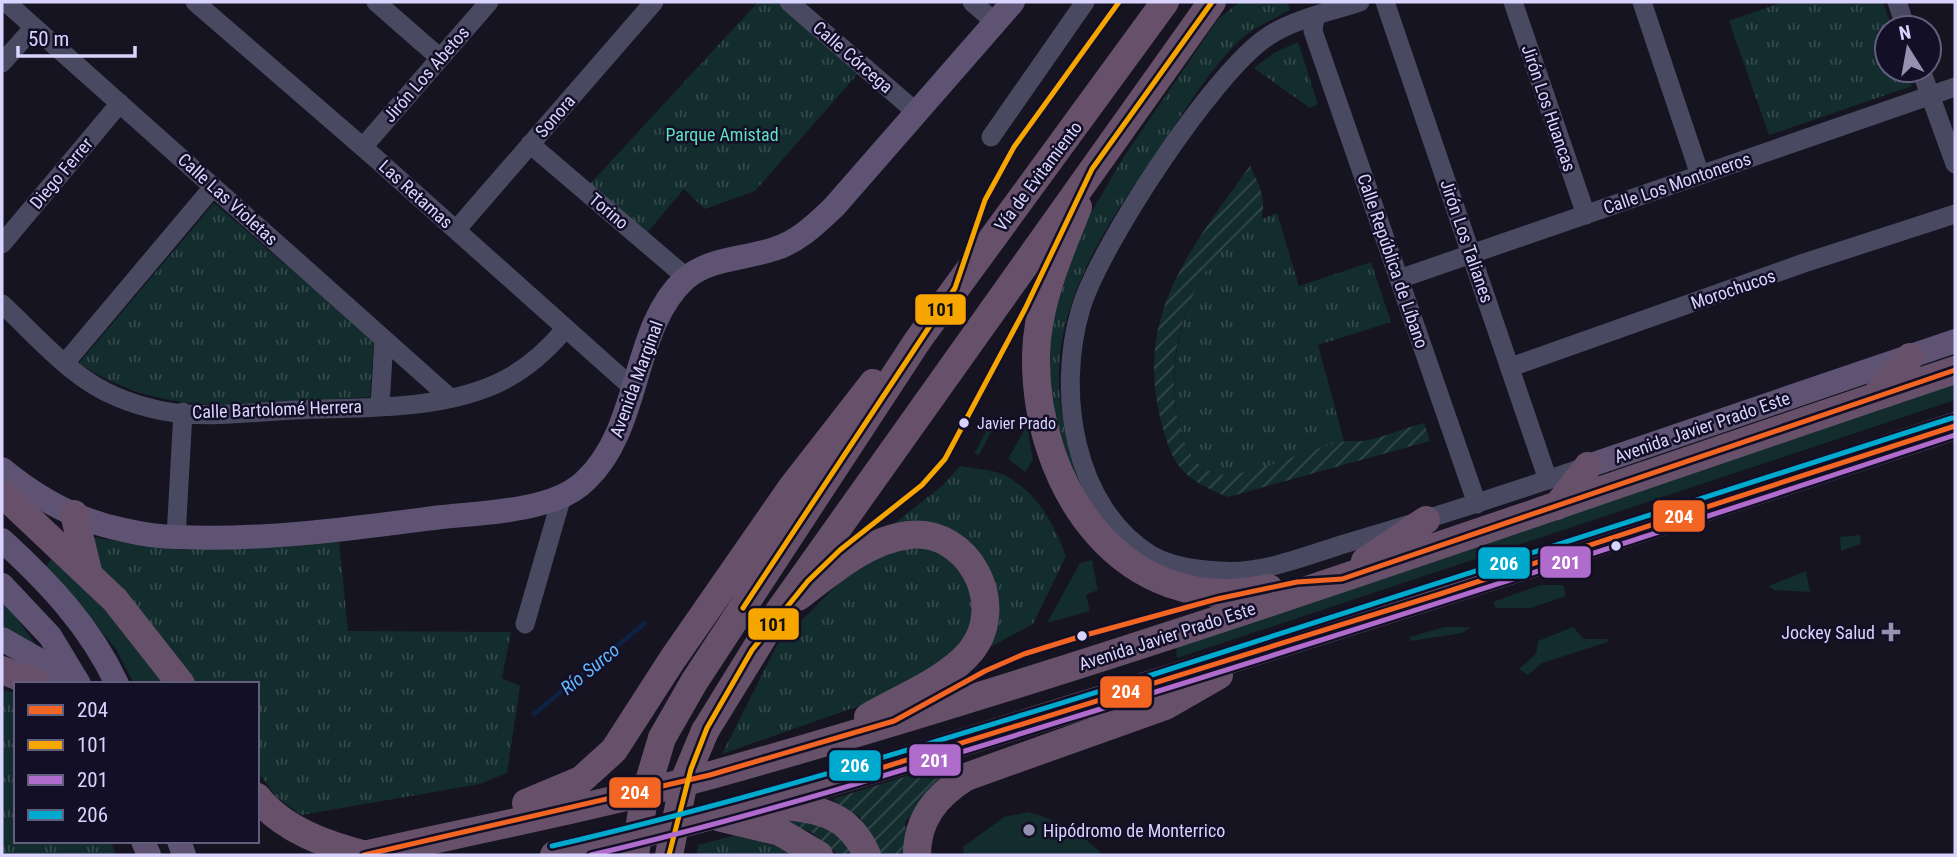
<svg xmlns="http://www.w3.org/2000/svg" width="1957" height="857" font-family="'Roboto Condensed',sans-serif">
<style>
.grass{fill:#132c2d}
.park{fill:url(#park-tufts)}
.garden{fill:url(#garden-furrows)}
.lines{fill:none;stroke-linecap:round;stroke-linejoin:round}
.stream{stroke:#0d2144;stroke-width:4.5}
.minor{stroke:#4a4962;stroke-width:19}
.major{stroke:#5e5373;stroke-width:24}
.highway{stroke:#67516a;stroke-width:28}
.highway-bridge{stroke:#67516a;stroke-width:28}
.bus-1-casing{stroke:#130f26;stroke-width:10}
.bus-2-casing{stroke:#130f26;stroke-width:10}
.bus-3-casing{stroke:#130f26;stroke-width:10}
.bus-4-casing{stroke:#130f26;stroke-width:10}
.bus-1{stroke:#f26522;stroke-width:5}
.bus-2{stroke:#f7a600;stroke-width:5}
.bus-3{stroke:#b06ccc;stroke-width:5}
.bus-4{stroke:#00a9ce;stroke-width:5}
.bus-dot{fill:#d9d4ff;stroke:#130f26;stroke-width:2.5}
.poi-dot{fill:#9591b1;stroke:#130f26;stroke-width:2.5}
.labels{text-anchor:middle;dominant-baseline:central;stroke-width:5;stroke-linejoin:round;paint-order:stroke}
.bus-label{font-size:16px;fill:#d9d4ff;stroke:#130f26;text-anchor:start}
.street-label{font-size:18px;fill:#d9d4ff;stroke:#130f26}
.park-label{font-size:18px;fill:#5fe0c0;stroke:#130f26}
.poi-label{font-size:18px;fill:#d9d4ff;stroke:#130f26;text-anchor:end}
.water-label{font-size:19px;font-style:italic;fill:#62b6ff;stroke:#130f26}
.line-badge{stroke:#130f26;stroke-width:2.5}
.badge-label{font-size:19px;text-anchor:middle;font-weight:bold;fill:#fff}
.pale-badge-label{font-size:19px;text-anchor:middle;font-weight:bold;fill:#111}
</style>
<defs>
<pattern id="park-tufts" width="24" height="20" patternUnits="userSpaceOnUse" patternTransform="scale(1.75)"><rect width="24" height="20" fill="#132c2d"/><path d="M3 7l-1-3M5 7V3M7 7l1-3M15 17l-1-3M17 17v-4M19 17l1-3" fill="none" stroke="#354a4c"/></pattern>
<pattern id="garden-furrows" width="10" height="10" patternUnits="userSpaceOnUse" patternTransform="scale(1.75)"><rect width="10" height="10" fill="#132c2d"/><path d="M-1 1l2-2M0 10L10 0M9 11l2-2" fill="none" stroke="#354a4c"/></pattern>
</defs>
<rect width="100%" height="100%" fill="#161421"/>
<!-- grass -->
<path class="grass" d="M1955 379V400L1177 658 1176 648Z
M992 420 996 423 979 455 974 454Z
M1027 425 1033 460 1025 472 1008 459Z
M1860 535 1861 544 1841 551 1840 537Z
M54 556 78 577 168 684H134L116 649 46 566Z
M1092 560 1098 590 1086 595 1090 611 1047 623 1080 563Z
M1806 571 1810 592 1774 590 1769 586Z
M1540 585H1563L1566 596 1531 608H1496L1493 602Z
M2 600 4 601 37 646 2 631Z
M1445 627H1471L1462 633 1411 641 1409 637Z
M1573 627 1584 639H1607L1608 642 1542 663 1528 675 1519 669 1536 654 1538 641Z
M1028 812C1058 820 1082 833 1103 855H964L963 847 1004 817Z"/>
<!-- park -->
<path class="park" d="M758 2H780L861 70 755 191 705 209 684 189 646 234 589 185Z
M1240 2H1287L1290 10C1274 19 1254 27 1240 40 1211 68 1189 104 1167 137 1120 206 1062 283 1059 370 1057 420 1076 468 1089 515L1047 413 1051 305 1084 225 1123 158 1218 19Z
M1783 2H1883L1892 28H1887V70H1906L1912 86 1769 135 1729 21Z
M1298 42 1318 104 1310 108 1254 68 1274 53Z
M214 203 374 341 370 397C269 403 168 424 79 363Z
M1277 213 1299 286 1371 262 1391 322 1318 345 1344 441C1313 450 1251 476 1221 475 1204 474 1192 460 1186 446 1159 385 1181 289 1227 242 1240 227 1259 220 1277 213Z
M960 466C974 469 992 469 1004 475 1037 492 1053 522 1066 556L1033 624 981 652 988 574 899 527 896 522 943 485Z
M62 533 183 550 339 540 348 631 511 632 502 678 520 686 507 773 480 784 301 815 276 797 257 770V684H197L132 604Z
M930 545 968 568 974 634 907 689 722 754 777 645 841 581 880 553Z
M2 690 16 693V841H111L116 855H2Z
M736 835 777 846 792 855H697L698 845Z"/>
<!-- garden -->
<path class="garden" d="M1250 166C1259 185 1267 198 1261 220 1190 254 1156 365 1183 438 1189 455 1199 470 1218 474 1246 479 1311 448 1341 442 1348 440 1356 442 1363 441 1383 438 1404 428 1424 423L1430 441 1228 497C1182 478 1172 467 1160 417 1135 312 1193 246 1250 166Z
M948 763 949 770 905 822 908 855H876L860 817 844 809 833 799Z
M768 819H821L859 855H839L811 832Z"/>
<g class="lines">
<!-- stream -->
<path class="stream" d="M534 714 645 623"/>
<!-- minor -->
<path class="minor" d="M6 2 449 397
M195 2 373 156 635 390
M376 2 440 58
M789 2 916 112
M972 2 996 23
M1360 2C1330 12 1293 19 1267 37 1213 73 1100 245 1081 308 1056 391 1073 507 1151 555 1170 566 1198 570 1219 571 1260 575 1305 556 1344 544 1426 520 1507 494 1588 466
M1385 2 1548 480
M1513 2 1586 215
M1642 2 1700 175
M1897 2 1906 28
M1315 17 1313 31 1477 504
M2 63 34 27
M1921 70 1955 164
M991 137 1085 2
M530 144 687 278
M363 147 489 2
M456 230 654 2
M2 244 120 103
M1399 279 1955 87
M2 304C37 336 72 379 117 397 131 403 148 408 163 411 206 419 252 412 296 410 361 407 435 411 496 384 525 371 546 352 566 328
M65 363 213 187
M1511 367 1804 263 1955 214
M380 406 384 339
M176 537 183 412
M525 624 562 496"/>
<!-- major -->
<path class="major" d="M1588 466 1955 341
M2 469C37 498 78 521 124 530 141 534 158 537 176 537 261 541 350 529 434 518 468 514 506 513 539 504 555 500 574 492 586 480 642 427 631 328 685 279 709 258 745 259 774 249 798 242 816 224 834 207L1013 2
M2 540C48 582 90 626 117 684
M2 585 50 636 79 684
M2 639 51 667 69 684
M143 841 149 855
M179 841 184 855"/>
<!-- highway -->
<path class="highway" d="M1078 207C1059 254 1037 304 1036 355 1034 486 1123 621 1269 588
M1877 394 1910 357
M2 493 115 600 181 684
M1557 506 1588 466
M74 514 88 571
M1365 561 1426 520
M798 597C831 572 867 540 909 535 969 528 1008 605 971 651 946 681 900 698 868 717
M2 670 37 684
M705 731 779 611 1212 2
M662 738 694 682 918 340 1165 2
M257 797C283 830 327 845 366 855
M526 803 581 780 614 750 672 660 792 487 873 383
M772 804C815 810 847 810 867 855
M721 818 780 832 819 855
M364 855C481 829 599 806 715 774 1134 657 1543 508 1955 370
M554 855C743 813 928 753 1113 696 1395 609 1675 518 1955 426
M917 855C917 819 936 796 966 777L1165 706 1219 675"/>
<!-- highway-bridge -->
<path class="highway-bridge" d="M635 855 644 798 662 738
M669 855 684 781 705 731"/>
<!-- bus-1 casing -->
<g class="bus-1-casing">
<path id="bus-1" d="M849 778 1440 594 1955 426
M364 855 710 775 894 721 985 671 1024 654 1082 636 1217 599 1297 582 1342 579 1955 370"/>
</g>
<!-- bus-2 casing -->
<g class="bus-2-casing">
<path id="bus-2" d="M743 608 955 288 985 200 1014 147 1119 2
M669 855 691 769 707 728 752 650 808 581 840 550 922 485 945 459 1025 309 1092 169 1212 2"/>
</g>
<!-- bus-3 casing -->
<g class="bus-3-casing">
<path id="bus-3" d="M591 855C775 812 955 754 1136 698 1410 613 1683 525 1955 435"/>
</g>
<!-- bus-4 casing -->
<g class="bus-4-casing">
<path id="bus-4" d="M552 846C751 800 945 739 1139 679 1411 594 1682 506 1952 418"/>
</g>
<!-- bus-1 -->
<use href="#bus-1" class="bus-1"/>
<!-- bus-2 -->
<use href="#bus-2" class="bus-2"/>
<!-- bus-3 -->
<use href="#bus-3" class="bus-3"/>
<!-- bus-4 -->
<use href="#bus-4" class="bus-4"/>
</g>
<!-- markers -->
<g class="bus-dot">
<circle cx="964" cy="423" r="6"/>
<circle cx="1616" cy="546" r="6"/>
<circle cx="1082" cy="636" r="6"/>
</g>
<g class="poi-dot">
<path d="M1887.5 621.5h7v7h7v7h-7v7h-7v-7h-7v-7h7z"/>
<circle cx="1029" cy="830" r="7"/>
</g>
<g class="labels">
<!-- bus labels -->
<g class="bus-label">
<text x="977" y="423">Javier Prado</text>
</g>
<!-- street labels -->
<g class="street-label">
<text transform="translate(853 57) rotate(41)">Calle Córcega</text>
<text transform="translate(426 74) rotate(-49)">Jirón Los Abetos</text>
<text transform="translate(1549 108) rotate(71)">Jirón Los Huancas</text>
<text transform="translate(555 116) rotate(-49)">Sonora</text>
<text transform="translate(61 173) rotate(-50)">Diego Ferrer</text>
<text transform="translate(1038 176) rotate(-53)">Vía de Evitamiento</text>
<text transform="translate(1677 183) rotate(-19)">Calle Los Montoneros</text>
<text transform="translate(416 194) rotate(42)">Las Retamas</text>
<text transform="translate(228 199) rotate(42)">Calle Las Violetas</text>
<text transform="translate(609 211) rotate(40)">Torino</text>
<text transform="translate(1467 241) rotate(71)">Jirón Los Talianes</text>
<text transform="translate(1393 261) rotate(71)">Calle República de Líbano</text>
<text transform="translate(1733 289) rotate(-19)">Morochucos</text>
<text transform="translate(636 379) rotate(-70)">Avenida Marginal</text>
<text transform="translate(277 409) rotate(-2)">Calle Bartolomé Herrera</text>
<text transform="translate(1702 427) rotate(-19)">Avenida Javier Prado Este</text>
<text transform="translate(1167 636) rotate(-18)">Avenida Javier Prado Este</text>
</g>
<!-- park labels -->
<g class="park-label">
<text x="722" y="134">Parque Amistad</text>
</g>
<!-- poi labels -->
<g class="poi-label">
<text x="1875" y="632">Jockey Salud</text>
<text x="1043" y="830" text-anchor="start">Hipódromo de Monterrico</text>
</g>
<!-- water labels -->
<g class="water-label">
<text transform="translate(590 669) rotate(-39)">Río Surco</text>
</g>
</g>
<g class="line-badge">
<rect x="914" y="293" width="53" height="33" rx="7" fill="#f7a600"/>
<rect x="1652" y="499" width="54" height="34" rx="7" fill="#f26522"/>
<rect x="1539" y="545" width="53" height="34" rx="7" fill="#b06ccc"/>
<rect x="1477" y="546" width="54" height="34" rx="7" fill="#00a9ce"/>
<rect x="747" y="607" width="53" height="34" rx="7" fill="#f7a600"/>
<rect x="1099" y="675" width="54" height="34" rx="7" fill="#f26522"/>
<rect x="908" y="743" width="54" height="34" rx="7" fill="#b06ccc"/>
<rect x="828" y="749" width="54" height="33" rx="7" fill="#00a9ce"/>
<rect x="608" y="776" width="54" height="33" rx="7" fill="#f26522"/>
</g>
<g class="badge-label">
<text x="1679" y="523">204</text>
<text x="1566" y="569">201</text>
<text x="1504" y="570">206</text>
<text x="1126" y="698">204</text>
<text x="935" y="767">201</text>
<text x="855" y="772">206</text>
<text x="635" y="799">204</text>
</g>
<g class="pale-badge-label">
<text x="941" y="316">101</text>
<text x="773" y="631">101</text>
</g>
<!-- border -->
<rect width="1957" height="857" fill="none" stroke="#d9d4ff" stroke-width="7"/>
<!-- legend -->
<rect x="14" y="682" width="245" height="161" fill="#130f26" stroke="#625e7d" stroke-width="2"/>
<rect x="28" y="705" width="35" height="10" fill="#f26522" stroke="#625e7d" stroke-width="2"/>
<text x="77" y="717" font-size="21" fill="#d9d4ff">204</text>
<rect x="28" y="740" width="35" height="10" fill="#f7a600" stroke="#625e7d" stroke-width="2"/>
<text x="77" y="752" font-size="21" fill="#d9d4ff">101</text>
<rect x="28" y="775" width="35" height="10" fill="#b06ccc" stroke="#625e7d" stroke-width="2"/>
<text x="77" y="787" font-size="21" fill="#d9d4ff">201</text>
<rect x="28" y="810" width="35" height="10" fill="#00a9ce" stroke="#625e7d" stroke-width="2"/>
<text x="77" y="822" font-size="21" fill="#d9d4ff">206</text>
<!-- north arrow -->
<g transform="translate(1908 49) rotate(349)"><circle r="33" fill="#130f26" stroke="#625e7d" stroke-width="2"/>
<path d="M0-5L12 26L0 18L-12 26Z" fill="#9591b1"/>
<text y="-10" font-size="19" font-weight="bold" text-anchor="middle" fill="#d9d4ff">N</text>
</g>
<!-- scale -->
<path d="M18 46v10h117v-10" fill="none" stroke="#d9d4ff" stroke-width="3.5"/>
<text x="28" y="46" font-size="21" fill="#d9d4ff" stroke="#130f26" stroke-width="5" paint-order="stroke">50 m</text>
</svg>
